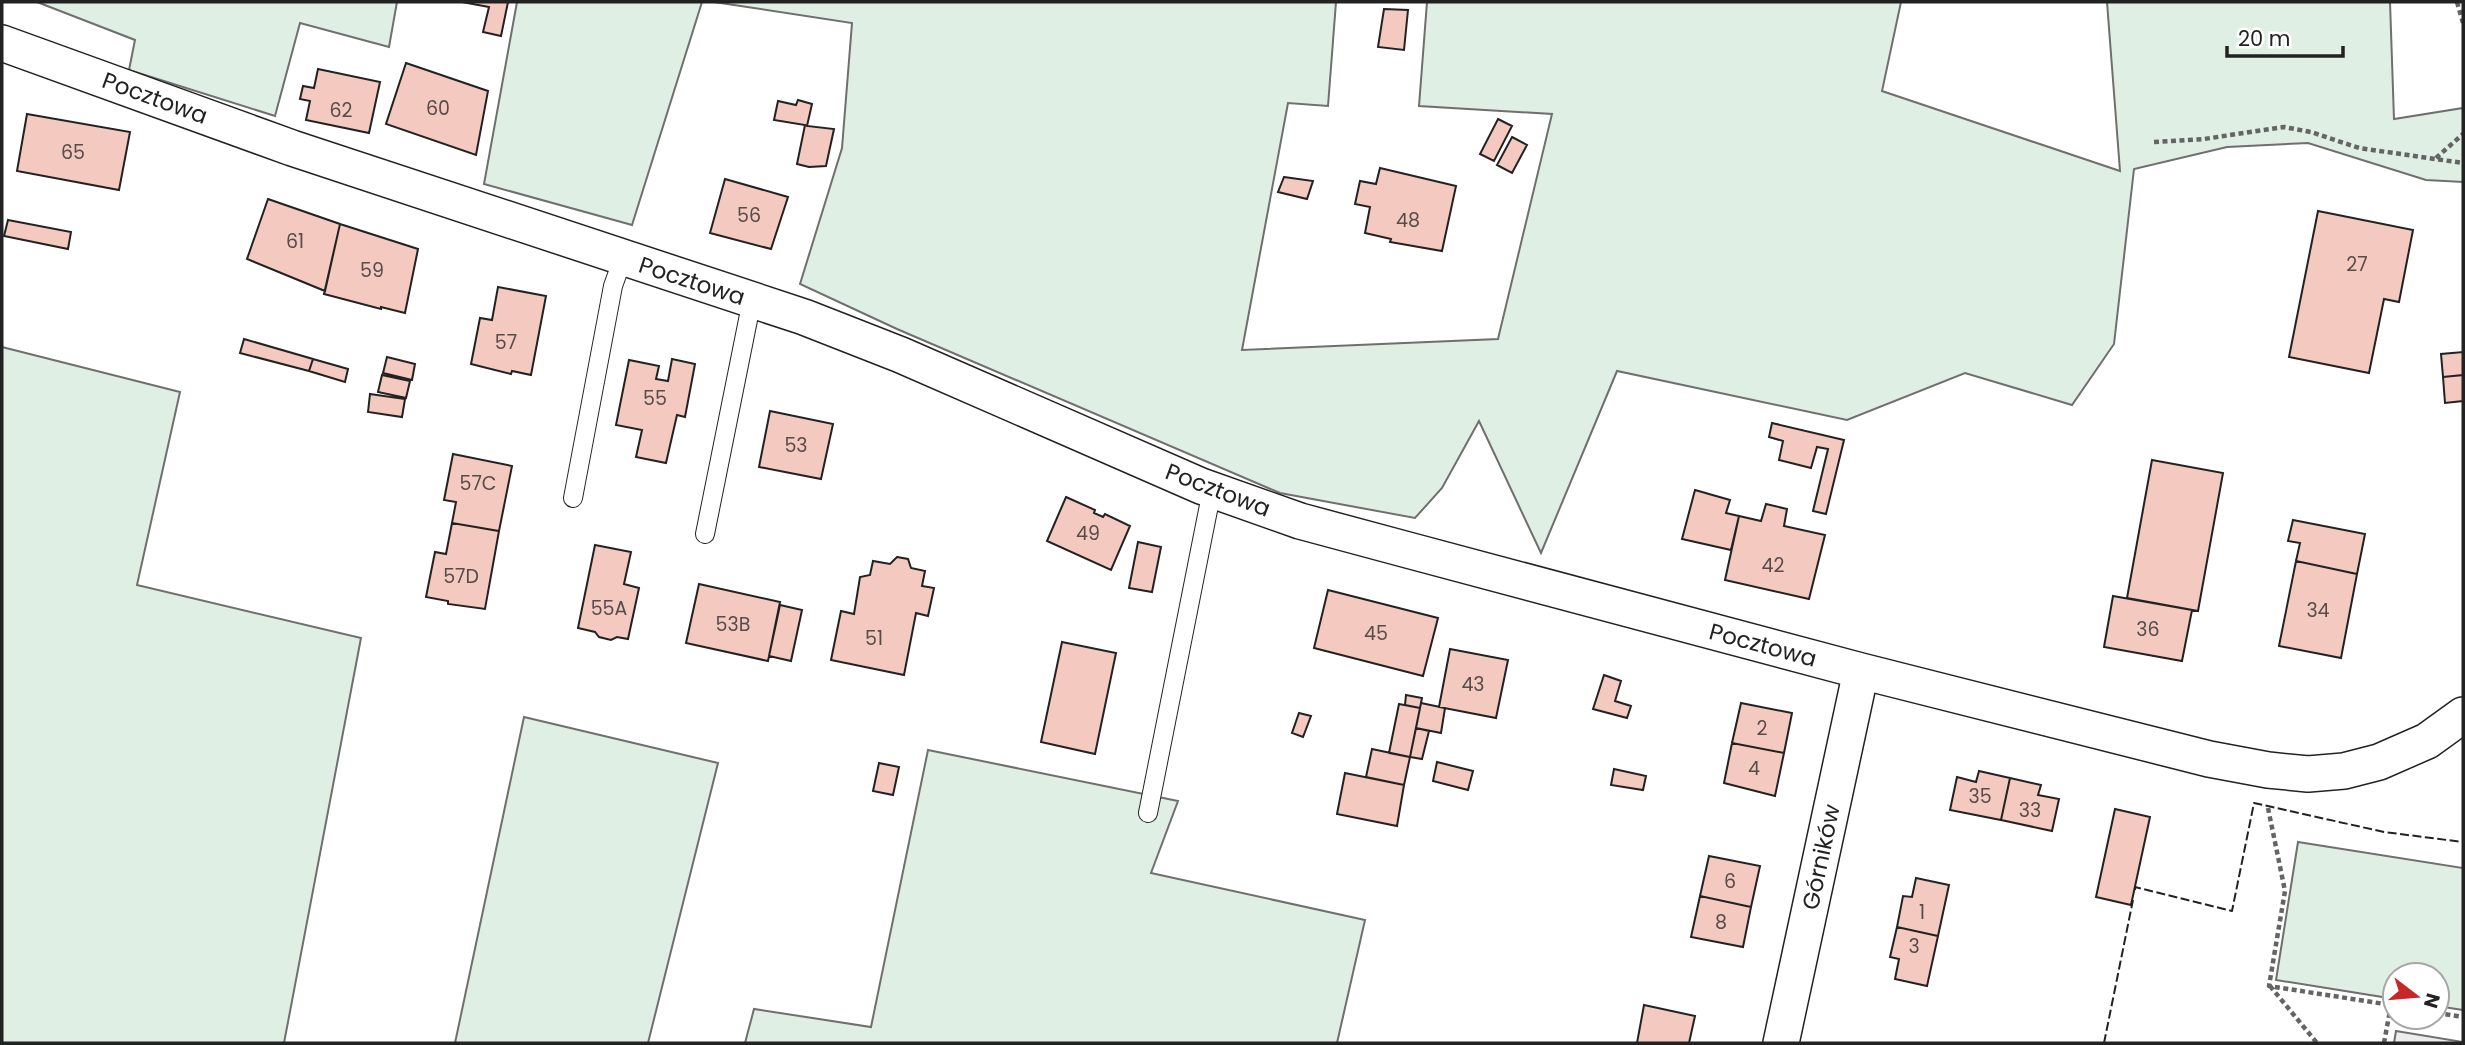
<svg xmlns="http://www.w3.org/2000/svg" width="2465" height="1045" font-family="Poppins,sans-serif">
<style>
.green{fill:#e0efe3;stroke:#6f6f6f;stroke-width:2}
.parking{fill:#ededed;stroke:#6f6f6f;stroke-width:2}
.building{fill:#f3c9c0;stroke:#222;stroke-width:2}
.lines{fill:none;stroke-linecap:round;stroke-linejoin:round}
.service-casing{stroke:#222;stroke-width:20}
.minor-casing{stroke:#222;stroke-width:38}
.path{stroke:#646464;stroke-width:4.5;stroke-dasharray:5 3.5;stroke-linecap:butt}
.service{stroke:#fff;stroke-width:18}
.minor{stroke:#fff;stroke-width:35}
.fence{stroke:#222;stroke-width:2;stroke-dasharray:9 3.5;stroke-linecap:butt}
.labels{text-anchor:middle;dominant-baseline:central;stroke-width:5;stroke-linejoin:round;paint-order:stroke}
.number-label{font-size:19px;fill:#564c4a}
.street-label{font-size:23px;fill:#222;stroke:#fff}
</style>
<rect width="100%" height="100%" fill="#fff"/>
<!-- green -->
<path class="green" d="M37 2H397L389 47 300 23 275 116 129 70 135 40Z
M517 2H702L632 225 484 184Z
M714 2H1336L1328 106 1288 103 1242 350 1498 339 1552 114 1419 106 1427 2H1901L1882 91 2120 171 2107 2H2390L2394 119 2463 108V182L2426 180 2308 143 2227 147 2134 169 2114 344 2072 405 1965 373 1847 420 1617 371 1541 553 1479 421 1442 488 1415 518 1280 493 897 329 800 284 842 148 852 23Z
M2 347 180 392 137 585 361 638 284 1043H2Z
M524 717 718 763 648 1043H455Z
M928 750 1178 801 1151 873 1365 920 1337 1043H745L754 1009 871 1027Z
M2298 842 2463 868V1010L2437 1006V975H2395V999L2276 980Z"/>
<!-- parking -->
<path class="parking" d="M2396 1031 2463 1042V1043H2394Z"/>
<!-- building -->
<path class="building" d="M462 2H508L501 36 483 32 489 7Z
M1384 9 1408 10 1404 50 1378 47Z
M406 63 488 91 476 155 386 124Z
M318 69 380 82 369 133 306 120 310 101 300 99 303 86 314 88Z
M798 100 812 104 807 126 834 129 826 166 809 167 797 164 805 125 774 120 778 101 796 105Z
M27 114 130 132 119 190 17 171Z
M1498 119 1512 126 1494 161 1480 154Z
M1512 137 1527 145 1512 173 1497 165Z
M1380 168 1456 186 1442 251 1390 242 1391 239 1365 233 1370 207 1355 204 1360 181 1376 184Z
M1284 177 1313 181 1307 199 1278 192Z
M725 179 788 197 771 249 710 233Z
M268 199 340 224 325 291 247 259Z
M2318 211 2413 230 2399 302 2384 299 2369 373 2289 357Z
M8 220 71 232 68 249 4 236Z
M340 224 418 249 405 313 381 307V309L324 294Z
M498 287 546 296 531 375 512 371 511 374 471 364 480 318 492 320Z
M244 339 313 359 309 371 240 353Z
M2463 352V375L2443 377 2441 354Z
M387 357 415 364 412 380 383 373Z
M313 359 348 369 345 382 309 371Z
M672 359 695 364 685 417 677 415 666 463 636 457 642 430 616 425 629 360 659 366 656 379 668 381Z
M382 375 410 381 406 398 378 392Z
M2463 375V401L2445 403 2443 377Z
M370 394 405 399 402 417 368 412Z
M770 411 833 424 821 479 759 467Z
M1772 423 1844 440 1826 514 1813 511 1828 449 1817 447 1811 468 1779 460 1783 441 1769 437Z
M453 454 512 466 499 531 452 523 456 502 444 500Z
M2152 460 2223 473 2198 611 2127 598Z
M1695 490 1730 500 1726 513 1739 516 1731 550 1682 539Z
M1066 497 1095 510 1094 513 1103 517 1105 514 1130 526 1111 570 1047 541Z
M1766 504 1787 509 1784 526 1825 535 1809 599 1725 580 1739 516 1761 521Z
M2293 520 2365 534 2357 574 2296 561 2300 543 2288 541Z
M452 523 499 531 485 609 448 604V601L426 597 435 552 446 554Z
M1138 542 1161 547 1152 592 1129 588Z
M595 545 631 552 624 584 639 588 628 639 617 637 611 640 599 637 595 632 578 628Z
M897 557 908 559 911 568 925 571 922 586 934 588 928 616 916 613 904 675 831 660 841 611 854 614 860 577 870 575 873 561 890 564Z
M2296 561 2357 574 2341 658 2279 646Z
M699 584 780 602 768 661 686 643Z
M1328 590 1438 618 1423 676 1314 648Z
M2113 596 2192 610 2182 661 2104 647Z
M780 605 802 610 791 661 769 656Z
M1062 642 1116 653 1095 754 1041 742Z
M1450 649 1508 660 1496 718 1439 707Z
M1604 675 1621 681 1615 701 1631 706 1627 718 1593 709Z
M1406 695 1422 698 1420 708 1405 705Z
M1421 703 1445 708 1441 733 1416 728Z
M1741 703 1792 713 1784 753 1732 743Z
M1399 704 1420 708 1410 757 1389 753Z
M1299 713 1311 716 1303 737 1292 733Z
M1416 728 1429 731 1422 759 1410 757Z
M1732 743 1784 753 1775 796 1724 783Z
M1372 749 1410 757 1404 785 1366 777Z
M1437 762 1473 771 1468 790 1433 781Z
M879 763 899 767 893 795 873 791Z
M1614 769 1646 776 1643 790 1611 785Z
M1979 771 2010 778 2001 820 1950 810 1957 777 1976 782Z
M1345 773 1404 785 1397 826 1337 814Z
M2010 778 2041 785 2038 795 2059 799 2052 831 2001 820Z
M2115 809 2150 817 2131 905 2096 897Z
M1709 856 1760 866 1751 907 1700 896Z
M1916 878 1949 885 1938 936 1897 927 1903 896 1912 897Z
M1700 896 1751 907 1743 947 1691 937Z
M1897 927 1938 936 1927 986 1895 979 1899 959 1890 957Z
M1644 1005 1695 1016 1689 1043H1637Z"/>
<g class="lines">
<!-- service casing -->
<g class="service-casing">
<path id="service" d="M573 498 613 286 623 258
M705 534 752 300
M1148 813 1212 490"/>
</g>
<!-- minor casing -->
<g class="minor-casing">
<path id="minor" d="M2 43 292 148 804 317 901 355 1201 486 1300 521 1404 549 1861 671 2209 759 2268 770 2308 774 2344 771 2379 762 2427 741 2463 715
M1781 1043 1861 671"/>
</g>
<!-- path -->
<path class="path" d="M2457 2 2463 23
M2154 142 2204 139 2284 127 2311 132 2359 148 2463 163
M2436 158 2463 134
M2268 808 2285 891 2269 986 2391 1005
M2270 986 2317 1043
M2437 1013 2463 1017
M2384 1043 2391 1005 2395 1006"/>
<!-- service -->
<use href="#service" class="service"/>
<!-- minor -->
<use href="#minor" class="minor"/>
<!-- fence -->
<path class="fence" d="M2135 890V887L2232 911 2254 803 2384 832 2463 842
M2104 1043 2133 900"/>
</g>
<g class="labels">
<!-- number labels -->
<g class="number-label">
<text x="438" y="108">60</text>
<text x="341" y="110">62</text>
<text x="73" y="152">65</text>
<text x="749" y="215">56</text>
<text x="1408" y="220">48</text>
<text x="295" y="241">61</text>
<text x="2357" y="264">27</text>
<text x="372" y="270">59</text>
<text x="506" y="342">57</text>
<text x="655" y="398">55</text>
<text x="796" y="445">53</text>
<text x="478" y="483">57C</text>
<text x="1088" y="533">49</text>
<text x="1773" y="565">42</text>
<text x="461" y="576">57D</text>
<text x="609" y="608">55A</text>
<text x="2318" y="610">34</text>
<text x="733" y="624">53B</text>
<text x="2148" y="629">36</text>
<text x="1376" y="633">45</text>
<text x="874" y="638">51</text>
<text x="1473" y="684">43</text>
<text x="1762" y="728">2</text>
<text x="1754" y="768">4</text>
<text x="1980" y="796">35</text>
<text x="2030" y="810">33</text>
<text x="1730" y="881">6</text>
<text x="1922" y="912">1</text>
<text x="1721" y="922">8</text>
<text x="1914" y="946">3</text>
</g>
<!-- street labels -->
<g class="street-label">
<text transform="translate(155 98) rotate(20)">Pocztowa</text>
<text transform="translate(692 281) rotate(18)">Pocztowa</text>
<text transform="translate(1218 490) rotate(21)">Pocztowa</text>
<text transform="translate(1763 645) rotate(15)">Pocztowa</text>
<text transform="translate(1821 857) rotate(-78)">Górników</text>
</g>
</g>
<!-- border -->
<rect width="2465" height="1045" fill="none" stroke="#222222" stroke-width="7"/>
<!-- north arrow -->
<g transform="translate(2416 996) rotate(106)"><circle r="33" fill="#ffffff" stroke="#a7a7a7" stroke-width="2"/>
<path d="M0-5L12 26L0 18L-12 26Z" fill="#c62828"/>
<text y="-10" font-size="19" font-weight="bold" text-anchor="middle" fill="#222222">N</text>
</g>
<!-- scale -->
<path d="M2227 46v10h116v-10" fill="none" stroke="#222222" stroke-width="3.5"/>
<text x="2238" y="46" font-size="21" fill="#222222" stroke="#ffffff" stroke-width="5" paint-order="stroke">20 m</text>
</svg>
